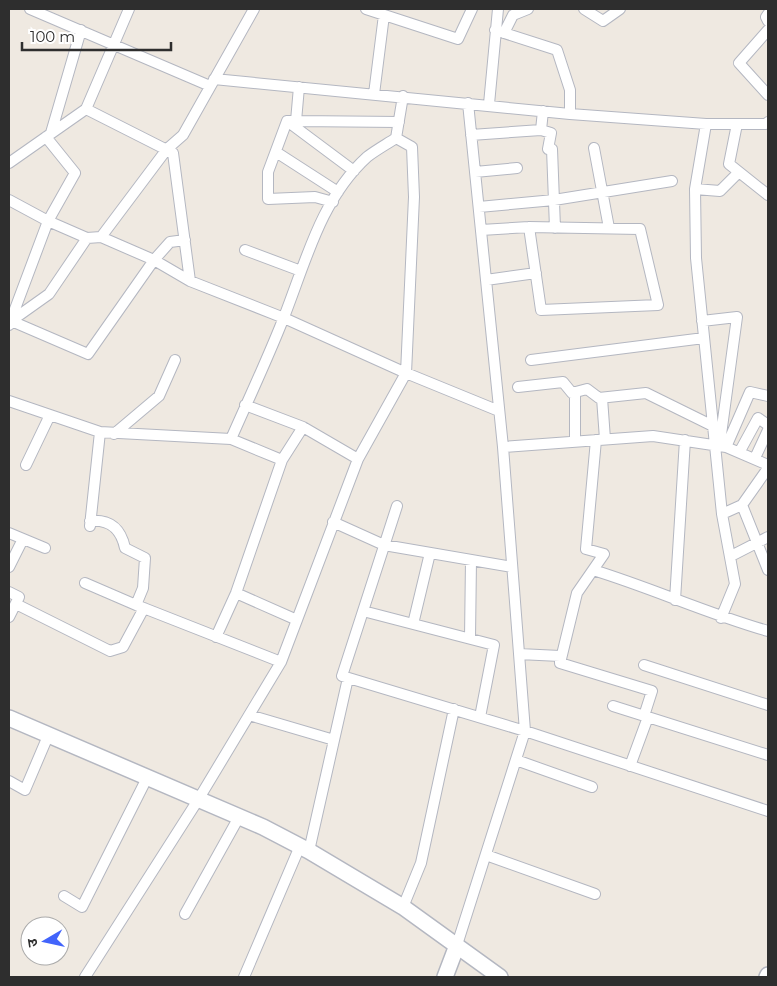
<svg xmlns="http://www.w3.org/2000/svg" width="777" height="986" font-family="Montserrat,'Noto Sans Devanagari',sans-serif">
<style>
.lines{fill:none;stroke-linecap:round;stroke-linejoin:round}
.street-casing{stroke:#b4b7c1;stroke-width:12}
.secondary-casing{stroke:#b4b7c1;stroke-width:18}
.street{stroke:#fff;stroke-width:10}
.secondary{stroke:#fff;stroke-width:15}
</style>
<rect width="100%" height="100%" fill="#efe9e1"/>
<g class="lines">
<!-- street casing -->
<g class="street-casing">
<path id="street" d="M30 9 210 86
M366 9 458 39 472 9
M584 9 603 21 620 9
M768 14 766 17 768 21
M495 30 557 50 570 90V114
M768 30 739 63 768 95
M504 33 513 15 528 9
M214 79 570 114 706 124H766L768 122
M299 87 296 121H287L268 172V199L315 197 333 202
M374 94 384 15
M489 104 498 9
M86 109 173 153 190 281
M543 111 541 130 551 133 548 149H552L555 228
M287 121 354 171
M296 121 399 122
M706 124 695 189 696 258 722 514 735 584 721 618
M737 124 729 164 768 195
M51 133 81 30
M471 135 541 130
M594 148 609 228
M276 152 338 192
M9 163 86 109 129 9
M475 172 517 168
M695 189 720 191 739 172
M9 200 48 221 87 238 101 237 154 260 190 281 284 318 406 373 499 411
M479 207 554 200 672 181
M481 230 529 227 640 229 658 305 541 310 529 227
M101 237 167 149 183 135 254 9
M245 250 301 271
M486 280 536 273
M9 320 88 354 154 260 170 242 185 240
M11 321 49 294 87 238
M702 321 737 317 720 442
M9 325 48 221 75 173 46 137
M531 360 704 338
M518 387 563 382 572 393 587 389 599 398 646 393 715 427
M575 392V441
M602 398 605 439
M9 401 100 432 231 439
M245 405 303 427 358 459
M114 434 159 396 175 360
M503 447 653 436 726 447 768 465
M726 447 750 392 768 396
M740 451 758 418 768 425
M755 458 768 430
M282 460 231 439C249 398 268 358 284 317 306 261 321 199 367 157 376 150 387 144 396 138L403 96
M26 465 50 415
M742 505 768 570
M397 506 342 676 525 731 768 811
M722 514 742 505 768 468
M90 521C110 519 121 529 125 548L145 558 143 588 136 605 281 662
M333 522 384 545 512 567
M90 526 100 432
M9 533 45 548
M731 556 768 537
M9 567 23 539
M593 570C652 588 708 614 768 631
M85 583 136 605
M9 592 19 597 9 617
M236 593 297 620
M675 600 685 440
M16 604 110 651 123 647 144 608
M363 611 494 645 480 717
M413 624 430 553
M216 637 236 593 282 460 303 427
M470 638 471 560
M519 654 560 656V663L652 691 644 716
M560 663 577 593 604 554 586 549 596 440
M644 665 768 705
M613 706 768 755
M249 715 334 740
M516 760 592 787
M630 766 648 717
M9 781 25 790 48 736
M309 851 348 678
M486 855 595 894
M64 896 82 907 147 778
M403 907 421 863 454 709
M185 914 239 817
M456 948 525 731 503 447 468 103
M85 977 198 800 281 662 358 459 406 373 414 197 412 147 396 138
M244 977 300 846"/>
</g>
<!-- secondary casing -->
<g class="secondary-casing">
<path id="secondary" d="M9 718 263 827 309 851 403 907 500 977
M445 977 456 948
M767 977 768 975"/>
</g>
<!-- street -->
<use href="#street" class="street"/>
<!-- secondary -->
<use href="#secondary" class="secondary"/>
</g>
<!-- border -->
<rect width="777" height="986" fill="none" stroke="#2e2e2e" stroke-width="20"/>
<!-- north arrow -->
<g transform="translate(45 941) rotate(261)"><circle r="24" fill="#ffffff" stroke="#ababab"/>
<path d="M0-4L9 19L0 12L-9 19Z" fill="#4264fb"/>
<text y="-8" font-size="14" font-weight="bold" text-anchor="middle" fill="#2e2e2e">उ</text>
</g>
<!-- scale -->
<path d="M22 42v8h149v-8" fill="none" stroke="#2e2e2e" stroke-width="2.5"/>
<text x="30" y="42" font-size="15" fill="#2e2e2e" stroke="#ffffff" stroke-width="4" paint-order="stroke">100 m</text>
</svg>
